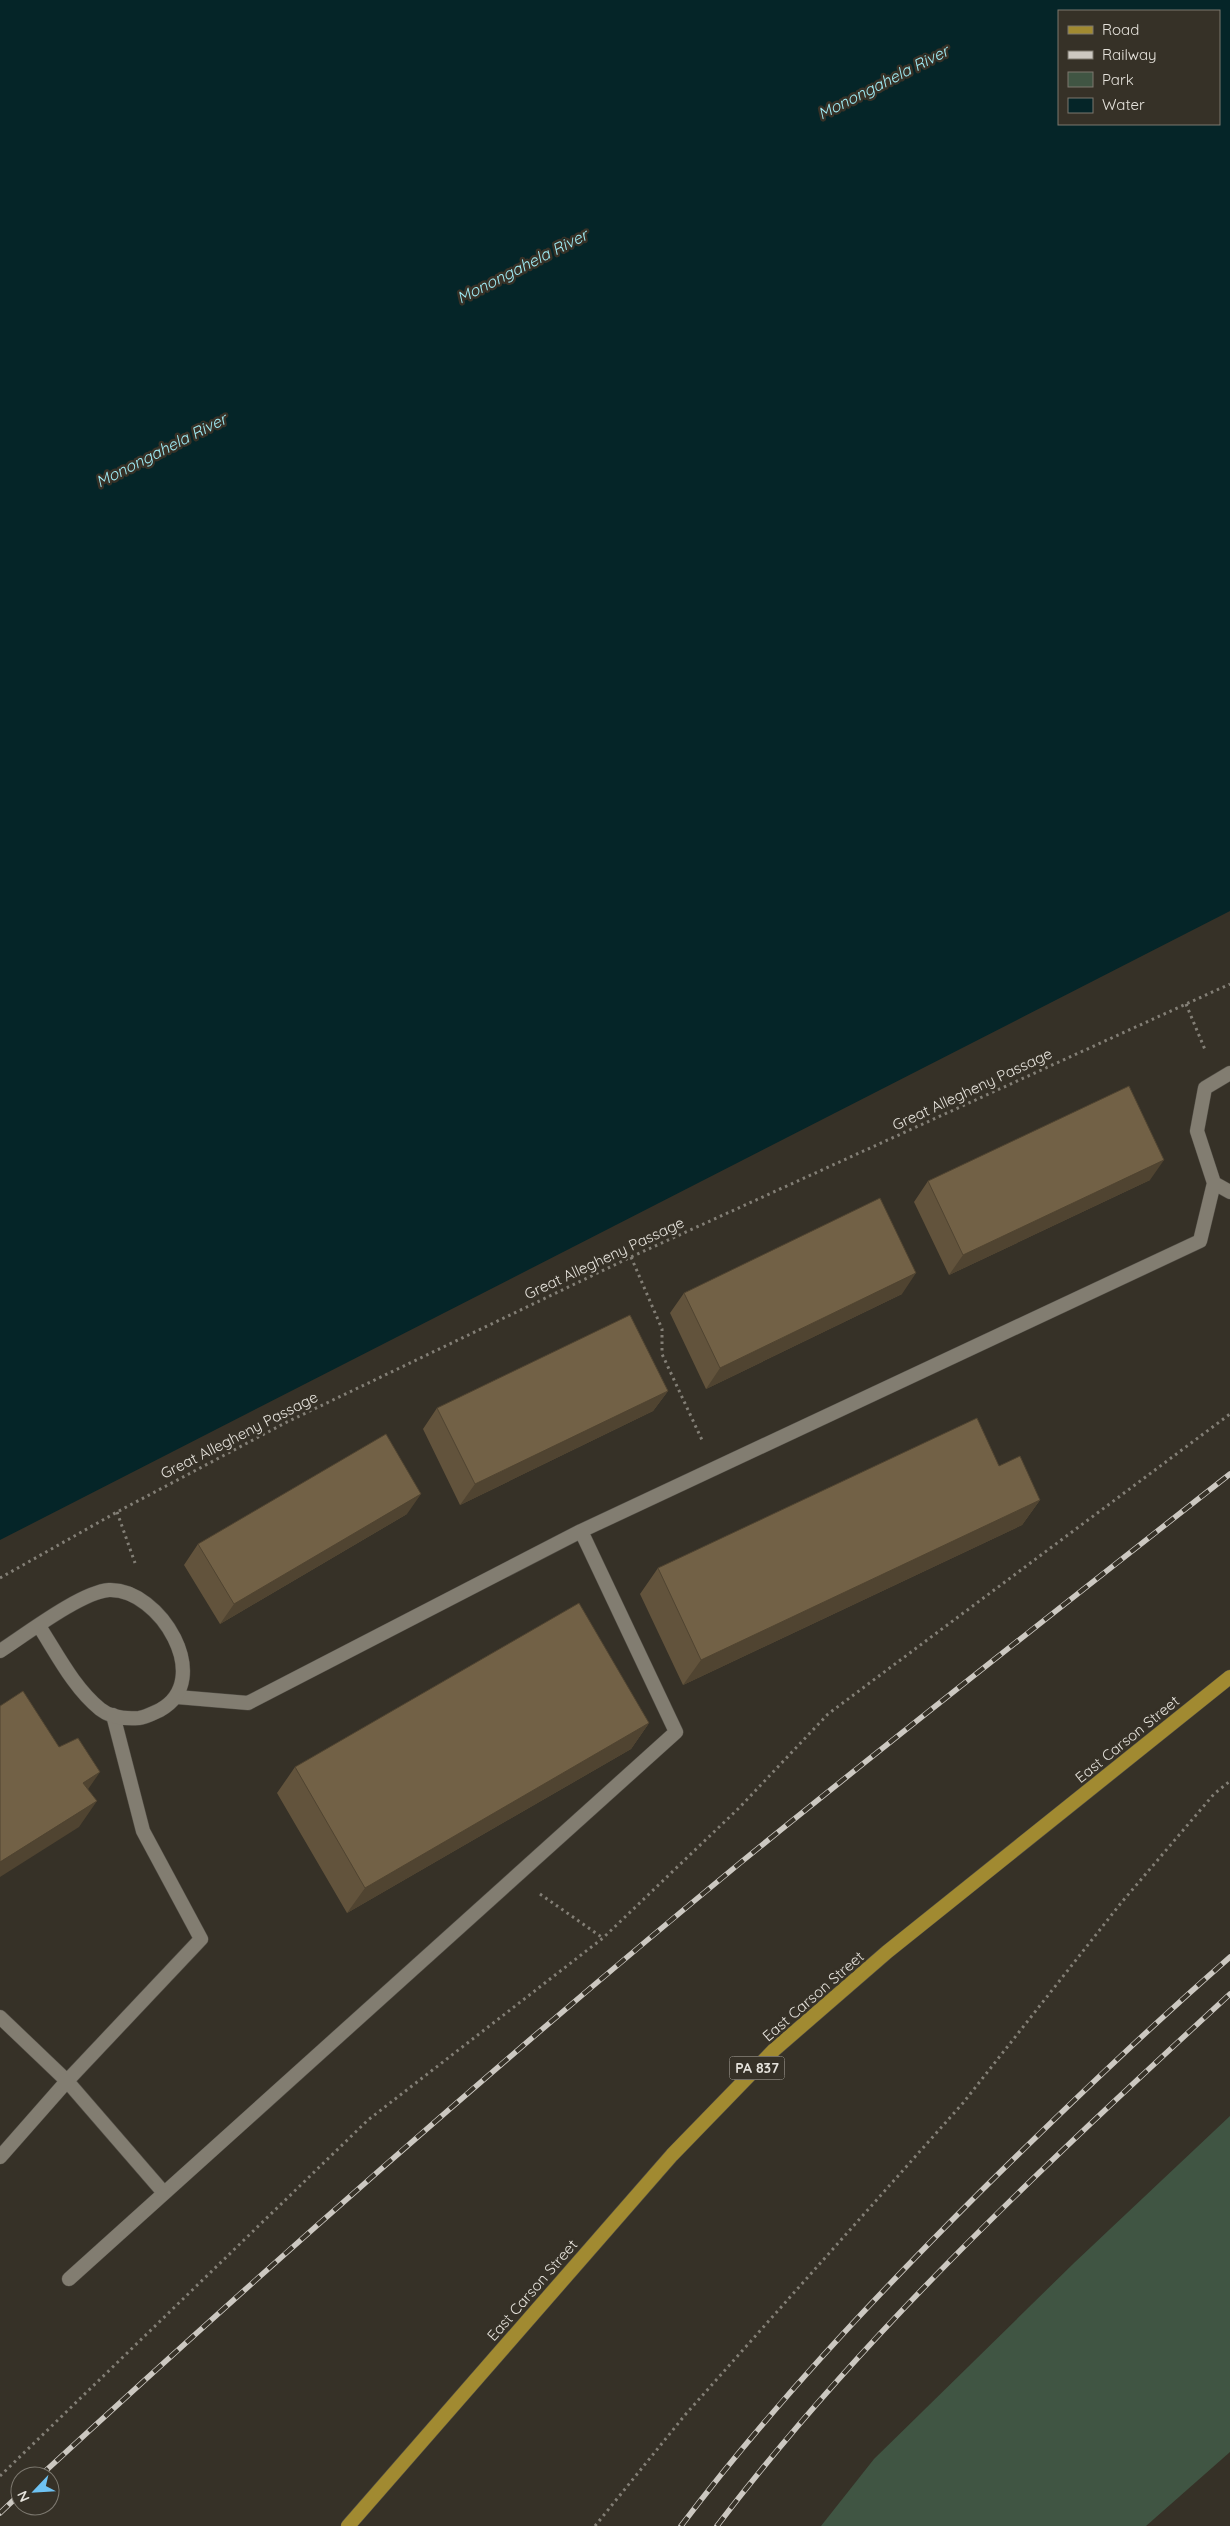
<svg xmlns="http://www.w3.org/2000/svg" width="1230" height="2526" font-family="Quicksand,sans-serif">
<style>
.green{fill:#405543}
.water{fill:#052528;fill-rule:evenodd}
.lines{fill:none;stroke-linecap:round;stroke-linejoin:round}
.service-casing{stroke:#514d45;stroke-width:15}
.minor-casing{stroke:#514d45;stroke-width:15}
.primary-casing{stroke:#514d45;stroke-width:15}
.path{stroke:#837f76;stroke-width:3;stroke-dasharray:2.5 4;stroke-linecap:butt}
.service{stroke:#827d71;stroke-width:14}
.minor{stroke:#827d71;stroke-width:14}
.primary{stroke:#a18a31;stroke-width:14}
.rail-casing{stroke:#ccc8c1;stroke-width:5.5}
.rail{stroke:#363127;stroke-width:4;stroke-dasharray:11;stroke-linecap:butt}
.wall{fill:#62533c}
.shaded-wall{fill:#504431}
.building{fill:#726146;stroke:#504431}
.labels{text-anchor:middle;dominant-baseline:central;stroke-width:5;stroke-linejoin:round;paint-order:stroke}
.shield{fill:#363127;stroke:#b0ada5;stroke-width:1}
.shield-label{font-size:14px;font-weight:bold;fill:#e5e2db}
.street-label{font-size:15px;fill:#e5e2db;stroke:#363127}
.water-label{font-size:16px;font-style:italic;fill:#a1edf6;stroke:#363127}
</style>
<rect width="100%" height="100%" fill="#363127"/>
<!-- green -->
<path class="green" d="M1230 2116V2452L1146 2526H821L874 2459 1074 2263Z"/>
<!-- water -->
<path class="water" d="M0 0H1230V911L0 1540ZM1059 11H1219V124H1059Z"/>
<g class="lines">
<!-- service casing -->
<g class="service-casing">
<path id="service" d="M1214 1183 1230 1192
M177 1697 248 1703 581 1531 1200 1241 1214 1183 1197 1131 1205 1088 1230 1073
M0 2017 67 2081 201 1939 143 1831 113 1715
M0 2157 67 2081 164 2193
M69 2279 676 1732 581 1531"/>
</g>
<!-- minor casing -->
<g class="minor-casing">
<path id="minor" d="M0 1651C25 1635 81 1592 109 1590 160 1588 215 1680 160 1710 153 1713 147 1717 139 1718 125 1719 111 1718 100 1709 74 1688 57 1654 39 1626"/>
</g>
<!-- primary casing -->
<g class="primary-casing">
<path id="primary" d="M348 2526 672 2155 774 2050 887 1952 1230 1677"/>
</g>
<!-- path -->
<path class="path" d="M1186 1004 1206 1052
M631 1257 662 1329V1354L702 1440
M117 1512 135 1563
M0 1578 117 1512 285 1423 631 1257 1230 984
M540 1894 603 1938
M0 2476 368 2120 603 1938 739 1808 828 1714 1230 1414
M595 2526 685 2415 963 2103 1121 1903 1214 1794 1230 1781"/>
<!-- service -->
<use href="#service" class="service"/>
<!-- minor -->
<use href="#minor" class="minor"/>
<!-- primary -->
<use href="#primary" class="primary"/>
<!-- rail casing -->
<g class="rail-casing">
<path id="rail" d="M40 2476C268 2266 501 2060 740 1863 902 1731 1066 1603 1230 1474
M0 2513 20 2494
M681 2526C770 2408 873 2299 978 2194 1060 2113 1143 2033 1230 1957
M717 2526C866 2330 1049 2161 1230 1994"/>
</g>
<!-- rail -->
<use href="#rail" class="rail"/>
</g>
<!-- wall -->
<path class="wall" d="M1150 1180 949 1275 914 1202 928 1181Z
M684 1293 902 1294 706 1389 670 1313Z
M668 1391 653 1411 460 1505 423 1429 437 1408Z
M999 1466 1040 1500 1022 1525 683 1685 640 1594 658 1568Z
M407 1514 220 1624 184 1565 198 1544Z
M649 1723 631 1749 347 1913 277 1793 295 1767Z"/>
<!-- shaded-wall -->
<path class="shaded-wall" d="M1164 1160 1150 1180 949 1275 963 1255Z
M916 1273 902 1294 706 1389 720 1368Z
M668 1391 653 1411 460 1505 475 1484Z
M421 1494 407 1514 220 1624 234 1604Z
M1040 1500 1022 1525 683 1685 701 1660Z
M649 1723 631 1749 347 1913 365 1888Z
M100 1772 82 1798 83 1783Z
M97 1801 79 1827 0 1877V1862Z"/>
<!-- building -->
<path class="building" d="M1129 1086 1164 1160 963 1255 928 1181Z
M880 1198 916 1273 720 1368 684 1293Z
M630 1315 668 1391 475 1484 437 1408Z
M977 1418 999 1466 1020 1456 1040 1500 701 1660 658 1568Z
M386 1434 421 1494 234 1604 198 1544Z
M579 1603 649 1723 365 1888 295 1767Z
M23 1691 59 1747 78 1738 100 1772 83 1783 97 1801 0 1862V1706Z"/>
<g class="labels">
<!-- shield labels -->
<rect class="shield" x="729.5" y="2056.5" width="55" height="23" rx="4"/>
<g class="shield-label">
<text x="757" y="2068">PA 837</text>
</g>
<!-- street labels -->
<g class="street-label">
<text transform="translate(972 1089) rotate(-25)">Great Allegheny Passage</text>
<text transform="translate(604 1258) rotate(-25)">Great Allegheny Passage</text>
<text transform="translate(239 1435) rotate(-27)">Great Allegheny Passage</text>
<text transform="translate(1127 1739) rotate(-39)">East Carson Street</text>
<text transform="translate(813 1996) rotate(-41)">East Carson Street</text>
<text transform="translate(532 2290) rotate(-49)">East Carson Street</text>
</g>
<!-- water labels -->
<g class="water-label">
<text transform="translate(883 82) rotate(-27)">Monongahela River</text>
<text transform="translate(522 266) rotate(-27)">Monongahela River</text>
<text transform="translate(161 450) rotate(-27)">Monongahela River</text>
</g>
</g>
<!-- legend -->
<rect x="1058" y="10" width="162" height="115" fill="#363127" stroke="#7c786f"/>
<rect x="1068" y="26" width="25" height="8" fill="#a18a31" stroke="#7c786f"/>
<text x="1102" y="35" font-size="15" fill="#e5e2db">Road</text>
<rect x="1068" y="51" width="25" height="8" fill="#ccc8c1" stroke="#7c786f"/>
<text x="1102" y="60" font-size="15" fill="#e5e2db">Railway</text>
<rect x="1068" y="72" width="25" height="15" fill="#405543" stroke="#7c786f"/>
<text x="1102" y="85" font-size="15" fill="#e5e2db">Park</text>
<rect x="1068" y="98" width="25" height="15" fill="#052528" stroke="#7c786f"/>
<text x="1102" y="110" font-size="15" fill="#e5e2db">Water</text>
<!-- north arrow -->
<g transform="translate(35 2491) rotate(245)"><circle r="24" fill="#363127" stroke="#7c786f"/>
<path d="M0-4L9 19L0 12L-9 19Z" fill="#6ec2f3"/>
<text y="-8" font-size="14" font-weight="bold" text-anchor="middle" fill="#e5e2db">N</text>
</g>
</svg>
